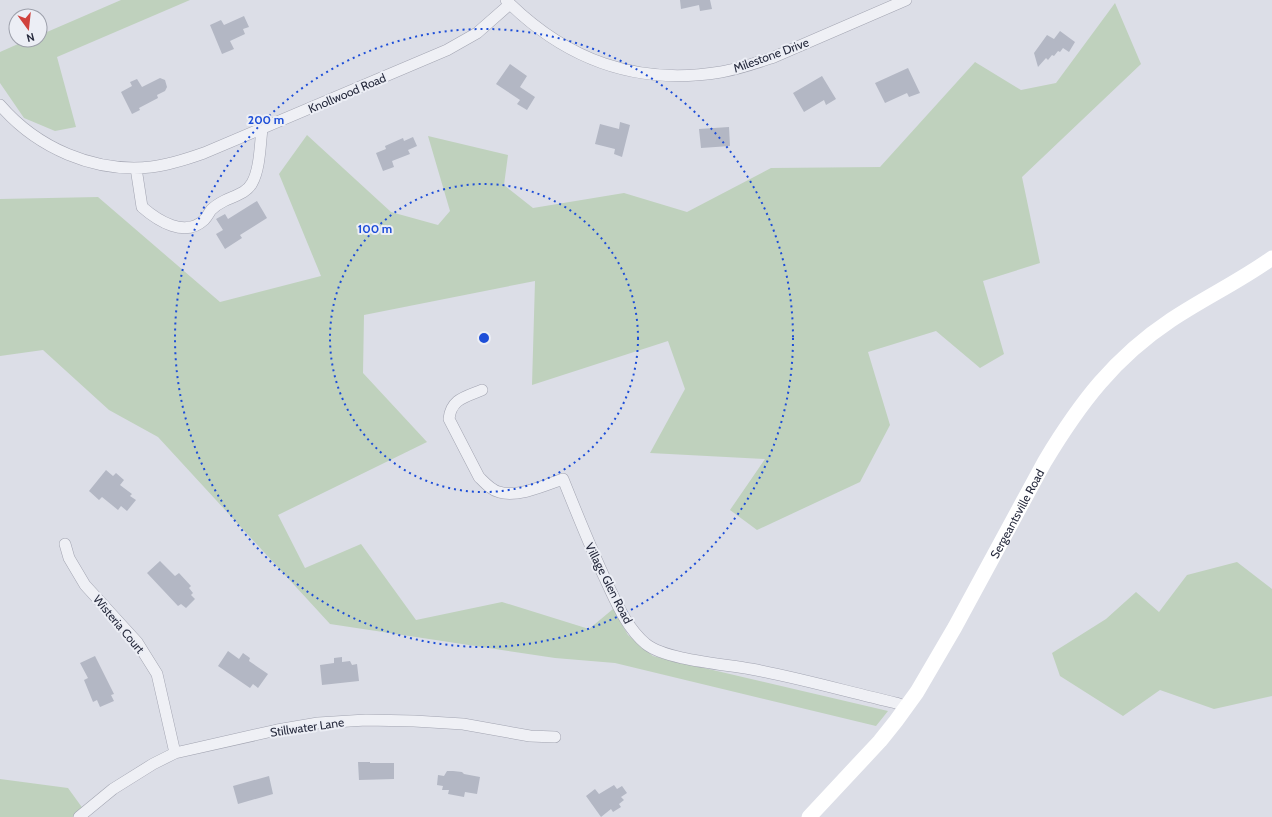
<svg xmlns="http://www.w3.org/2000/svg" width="1272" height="817" font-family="Cabin,sans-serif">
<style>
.green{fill:#bfd1bd}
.building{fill:#b3b7c4}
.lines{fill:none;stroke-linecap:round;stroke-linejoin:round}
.minor-casing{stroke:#a2a4b1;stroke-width:12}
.minor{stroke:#eff0f5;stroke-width:11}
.secondary{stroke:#fff;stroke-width:15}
.ring{fill:none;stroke:#1d4ed8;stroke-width:2;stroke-dasharray:2 4}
.labels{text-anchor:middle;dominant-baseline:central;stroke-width:4;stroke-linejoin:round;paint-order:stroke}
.street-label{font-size:12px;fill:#262a3d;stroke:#eceef5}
.centre{fill:#1d4ed8;stroke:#eceef5;stroke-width:2}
.ring-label{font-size:12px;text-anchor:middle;font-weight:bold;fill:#1d4ed8;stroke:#eceef5;stroke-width:4;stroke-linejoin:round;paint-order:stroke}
</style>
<rect width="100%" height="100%" fill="#dcdee7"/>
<!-- green -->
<path class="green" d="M121 0H190L57 57 76 127 55 131 24 118 0 83V52L27 40H40V35Z
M1115 3 1141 64 1022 177 1040 263 983 281 1004 354 980 368 936 331 868 352 890 425 860 482 757 530 730 510 765 459 650 453 685 389 668 341 532 385 535 281 364 315 363 373 427 442 278 515 305 568 361 544 416 620 502 602 589 629 613 609 628 635 653 656 888 711 876 726 615 663 555 658 330 624 158 437 109 410 43 350 0 356V199L98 197 220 302 321 276 279 174 307 135 391 212 438 225 450 211 428 136 508 155 504 185 533 208 624 193 687 212 771 168 880 167 975 62 1021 90 1056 83Z
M1237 562 1272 589V696L1214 709 1160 690 1123 716 1060 676 1052 653 1106 619 1136 592 1159 612 1187 575Z
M0 779 68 788 89 817H0Z"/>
<!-- building -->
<path class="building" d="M680 0H710L712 9 700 11 699 5 681 9Z
M244 16 249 27 243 29 245 34 230 41 234 49 222 54 210 25 221 20 224 25Z
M1060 31 1075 42 1069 52 1063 48 1060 52 1058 51 1054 56 1052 55 1048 60 1046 58 1038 67 1034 53 1047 35 1054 39Z
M510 64 527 76 520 87 535 97 527 110 517 104 520 100 496 84Z
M908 68 920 93 909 97 907 93 885 103 875 83Z
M822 76 836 99 826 105 824 100 804 112 793 93Z
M160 78 165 80 167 87 165 91 157 95 158 98 139 108 140 110 132 114 121 92 132 86 130 82 137 79 142 87Z
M620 122 630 125 622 157 614 154 615 149 595 144 600 124 619 129Z
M729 127 730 146 701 148 699 129Z
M413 137 417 146 408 150 410 154 392 161 394 167 383 171 376 153 386 149 385 146 403 138 404 141Z
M257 201 267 218 240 235 242 238 225 249 216 234 223 230 216 219 225 214 228 219Z
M106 470 113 476 116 473 124 480 120 485 132 494 130 496 136 500 127 511 121 506 118 510 102 497 99 500 89 491Z
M160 561 175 576 179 573 191 586 189 588 193 593 191 595 195 599 186 608 181 604 178 606 147 573Z
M228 651 239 659 243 653 250 658 249 661 268 674 258 688 253 684 250 688 218 666Z
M95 656 114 694 111 695 114 701 100 707 97 700 93 702 84 680 88 678 80 663Z
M342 657V662L350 661 352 665 357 664 359 681 322 685 320 665 334 663V658Z
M358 762H370V763H394V779L359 780Z
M447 771H453L462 772 464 774 480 777 477 794 465 792 464 797 448 794 449 790H442L443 786 437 785 438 775 444 776Z
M269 776 273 794 238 804 233 786Z
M614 785 617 789 622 786 627 793 621 797 624 800 619 804 621 807 613 812 611 809 601 817 586 796 595 789 599 794Z"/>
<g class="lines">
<!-- minor casing -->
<g class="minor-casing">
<path id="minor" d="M506 0C566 60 636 86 721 72 739 69 756 63 774 57L906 0
M0 105C37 148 94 173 151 167 169 165 187 159 204 153L447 50 477 33 510 4
M136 168 142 207C158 221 185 238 204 220 207 217 209 213 211 210 215 206 220 203 224 201 234 196 247 193 252 183 260 169 260 145 262 129
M482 390C465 397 451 399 449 419L479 477C485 483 491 490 499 492 517 498 546 485 563 479 577 514 591 549 607 583 617 604 627 628 646 644 666 660 724 664 751 669 800 678 848 692 896 703L907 707
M65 544 69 558 85 585 137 642 157 674 175 753
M79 817 113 789 153 764 175 753 277 730 318 723 366 720 414 721 463 724 530 736 555 737"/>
</g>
<!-- minor -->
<use href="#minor" class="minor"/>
<!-- secondary -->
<path class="secondary" id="s1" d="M809 817 880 741 896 721 917 692 955 627 1045 461C1080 403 1114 358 1171 320 1204 298 1240 281 1272 258"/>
</g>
<!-- distance rings -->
<g class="ring">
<circle cx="484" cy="338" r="154"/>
<circle cx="484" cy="338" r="309"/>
</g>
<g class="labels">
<!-- street labels -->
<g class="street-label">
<text transform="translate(771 55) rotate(-20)">Milestone Drive</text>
<text transform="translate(347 93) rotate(-23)">Knollwood Road</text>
<text stroke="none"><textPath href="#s1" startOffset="370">Sergeantsville Road</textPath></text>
<text transform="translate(609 583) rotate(63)">Village Glen Road</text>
<text transform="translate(119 624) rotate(50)">Wisteria Court</text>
<text transform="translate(307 727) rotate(-8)">Stillwater Lane</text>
</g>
</g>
<circle cx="484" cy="338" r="6" class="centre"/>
<g class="ring-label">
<text x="266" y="124">200 m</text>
<text x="375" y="233">100 m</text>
</g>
<!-- north arrow -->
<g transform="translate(28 28) rotate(165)"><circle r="19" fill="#eceef5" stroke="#9da0ab"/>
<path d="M0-3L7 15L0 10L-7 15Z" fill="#d0423d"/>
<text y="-6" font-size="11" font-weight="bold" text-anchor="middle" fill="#262a3d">N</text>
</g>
</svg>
